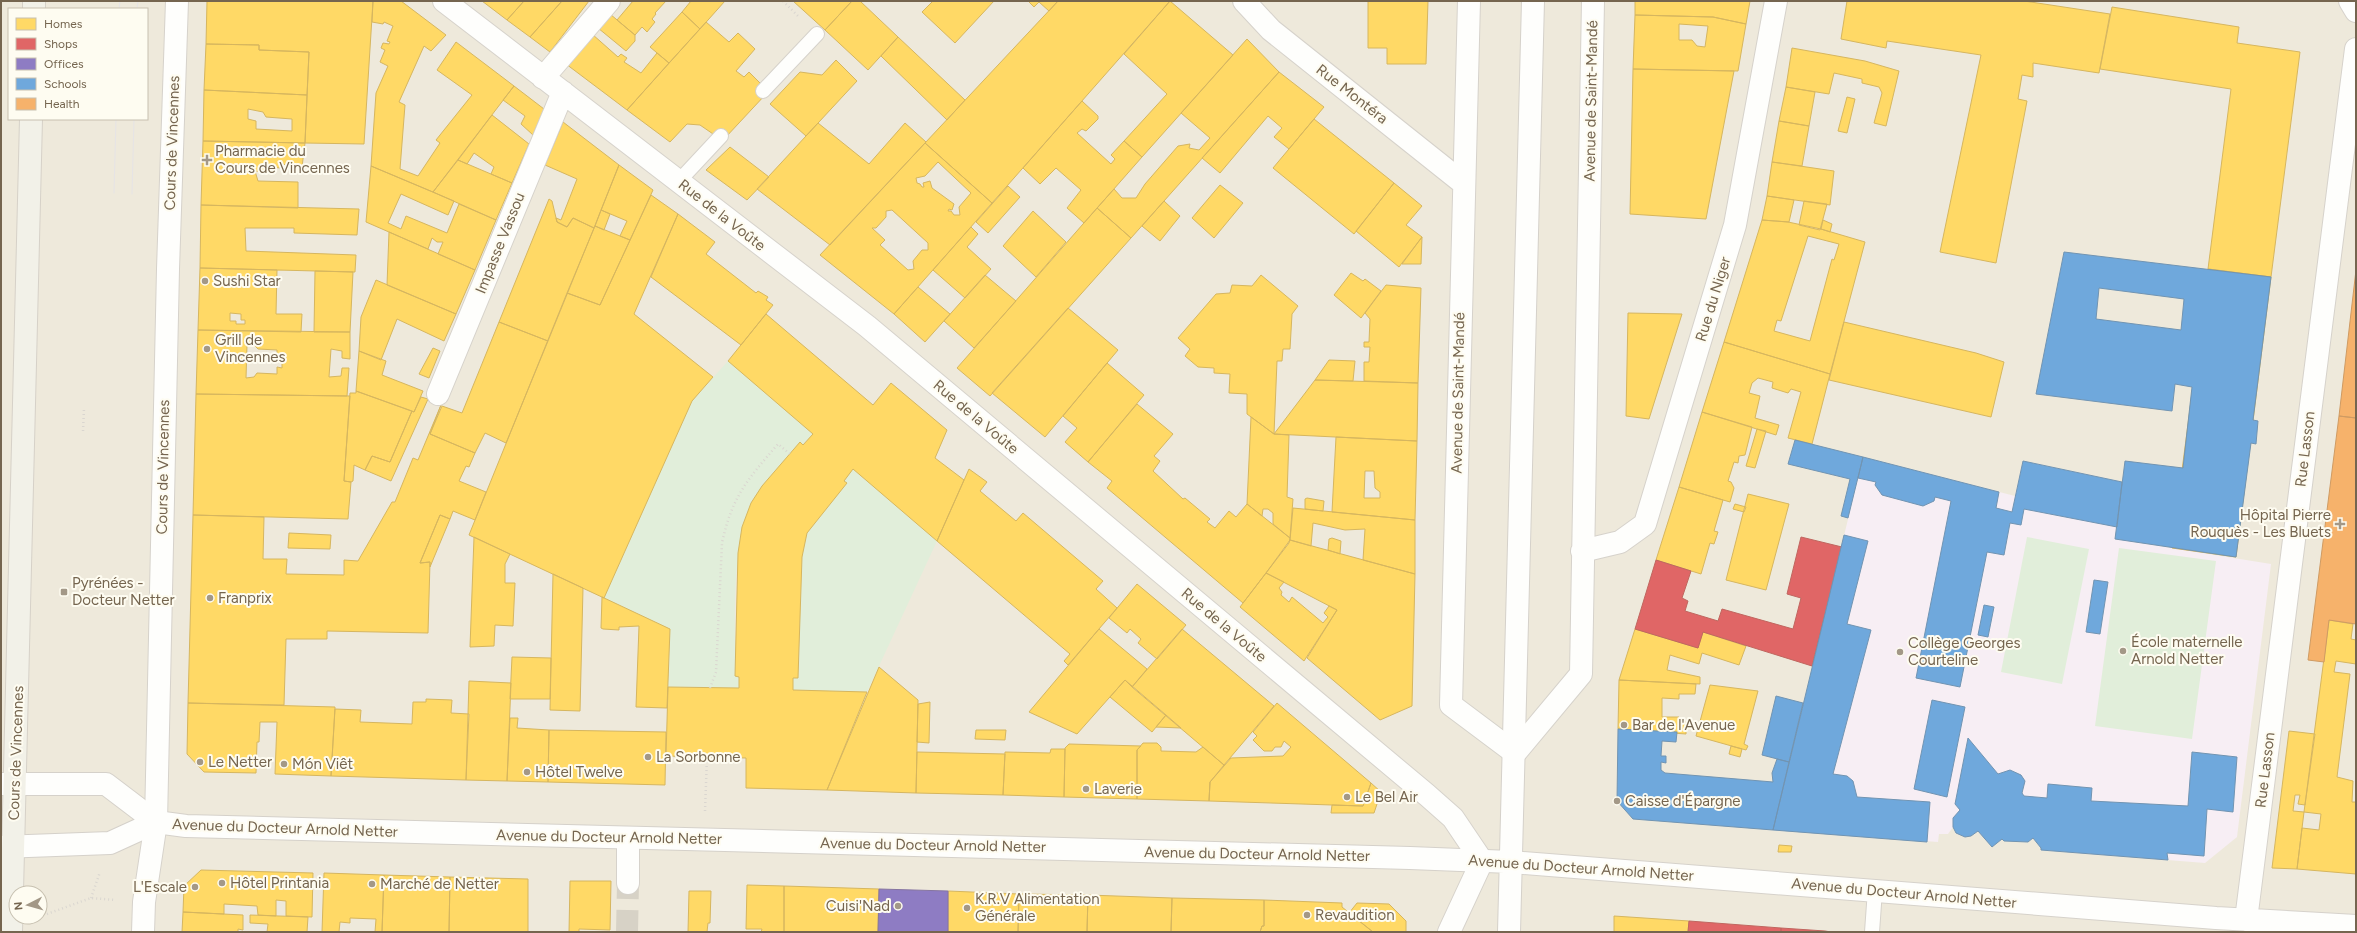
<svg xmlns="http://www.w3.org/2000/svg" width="2357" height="933" font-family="Figtree,sans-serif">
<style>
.residential{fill:#eee9db;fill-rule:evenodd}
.education{fill:#f7eef4}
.green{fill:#e1eeda}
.homes{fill:#ffd966;stroke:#d6b65f;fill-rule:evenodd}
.shops{fill:#e06666;stroke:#c0665f}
.offices{fill:#8e7cc3;stroke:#8675a0}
.schools{fill:#6fa8dc;stroke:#7194b2;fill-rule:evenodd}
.health{fill:#f6b26b;stroke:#cf9b63}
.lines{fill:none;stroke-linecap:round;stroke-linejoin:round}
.street-tunnel{stroke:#d7d2c6;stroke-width:22;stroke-dasharray:22 11;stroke-linecap:butt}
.lane-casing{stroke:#d6d2cb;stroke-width:16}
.street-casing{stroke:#d6d2cb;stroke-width:24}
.secondary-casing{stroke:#d5d1ca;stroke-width:24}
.primary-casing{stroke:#d6d1c8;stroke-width:24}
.path{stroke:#dad6d0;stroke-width:2.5;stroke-dasharray:1 3;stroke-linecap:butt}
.lane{stroke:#fefefc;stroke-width:14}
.street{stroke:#fefefc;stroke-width:22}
.secondary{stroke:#fefefc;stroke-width:22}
.primary{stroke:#f2f1e8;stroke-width:22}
.tram{stroke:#e6e4e6;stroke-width:1}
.poi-dot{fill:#a39887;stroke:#fefcf1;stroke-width:1.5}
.labels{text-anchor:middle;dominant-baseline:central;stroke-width:4;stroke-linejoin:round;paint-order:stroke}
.street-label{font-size:15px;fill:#75654f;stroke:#fefcf1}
.poi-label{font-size:15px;fill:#75654f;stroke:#fefcf1;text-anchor:start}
</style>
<rect width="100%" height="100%" fill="#f8f6ee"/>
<!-- residential -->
<path class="residential" d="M1 1H2356V932H1ZM9 9H147V119H9ZM16 893H40V917H16Z"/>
<!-- education -->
<path class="education" d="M1863 457 2015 496 2023 461 2122 482 2115 539 2271 564 2237 837 2205 863 2041 850V848L2033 838 2028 842 2002 839 1992 847 1978 831 1971 836 1965 837 1956 833 1953 827 1948 834H1939L1938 842 1773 830Z"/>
<!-- green -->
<path class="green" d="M728 361 813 434C795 454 771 472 757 494 729 536 736 625 735 676L739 677V688L668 687 670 629 604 598 692 401Z
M853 469 937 541 867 692 793 690V678H798L802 557 807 533 847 483 844 481Z
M2027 537 2089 549 2062 684 2001 672Z
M2119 548 2216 561 2192 739 2095 726Z"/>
<!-- homes -->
<path class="homes" d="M207 1H373L364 144 305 143 309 52 259 50V45L206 44Z
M373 1H401L446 35 431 51 424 46 399 102 405 105 400 169 418 176 440 143 436 140 472 95 437 70 456 42 514 86 433 192 371 166 376 93 388 66 380 62 385 50 381 48 383 43 389 44 390 42 387 41 393 26 384 22 383 24 372 22Z
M482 1H524L507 20Z
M524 1H562L530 37 507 20Z
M562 1H589L550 52 530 37Z
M633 1H666L655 13 656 14 652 19 655 22 647 32 642 27 635 35 617 20Z
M691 1H725L700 29 682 12Z
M793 1H852L825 30Z
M852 1H860L898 37 868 70 825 30Z
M933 1H994L955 43 922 12Z
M1028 1H1058L1049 11 1039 2 1034 7Z
M1058 1H1170L992 203 925 143Z
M1170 1 1233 55 1142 157 1124 141 1167 94 1124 54Z
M1368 1H1428L1426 64H1387V48H1368Z
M1635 1H1750L1746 24 1713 17 1635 15Z
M1847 1H2024L2110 14 2099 73 2033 63V77L2022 75 2018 99 2027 101 1996 263 1940 252 1981 55 1887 41 1886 48 1841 39Z
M2112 7 2239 27 2237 43 2300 52 2271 277 2208 269 2231 89 2100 69Z
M682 12 700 29 669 63 650 47Z
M610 14 635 35V41L626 51 598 28Z
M1635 15 1713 17 1746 24 1738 71 1633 69ZM1679 24 1708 26 1705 47 1697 46 1692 40H1679Z
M706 22 729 42 738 33 755 49 736 71 744 77 749 72 763 86 766 94 725 138 716 136 700 125 687 124 670 142 627 110Z
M592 34 618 57 621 54 627 58 624 62 641 73 657 53 669 63 627 110 566 64Z
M898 37 965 100 947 120 881 56Z
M1247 39 1279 72 1131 238 1097 208 1114 189 1122 198H1136L1145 184 1178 146 1190 144 1189 148 1199 150 1210 138 1181 113Z
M206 44 259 45V50L309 52 307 95 204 90Z
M1792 48 1865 61 1899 71 1886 126 1874 123 1882 93 1879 87 1862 83V79L1834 73 1829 94 1786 87Z
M836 60 857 81 806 136 770 104 800 72 822 75Z
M1633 69 1734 71 1706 219 1630 214Z
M1279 72 1324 107 1289 149 1274 137 1282 128 1268 116 1220 173 1202 158Z
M514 86 544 109 533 135 521 124 525 116 503 100Z
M1786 87 1815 92 1809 126 1779 121Z
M204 90 307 95 305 143 203 141ZM248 109 263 112 266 117 292 119V131L256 129V121L248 119Z
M1847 97 1855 99 1847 133 1838 131Z
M1082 101 1098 116V119L1086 131 1082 129 1077 133 1111 164 1115 159 1111 155 1124 141 1142 157 1084 223 1067 208 1081 190 1056 168 1040 184 1023 168Z
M492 115 529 144 512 183 491 174 494 167 474 153 467 164 458 160Z
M1314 119 1394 183 1354 234 1273 168Z
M1779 121 1809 126 1802 166 1772 162Z
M563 122 619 165 594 228 573 218 567 227 557 222 556 218 561 220 577 179 545 165Z
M818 123 869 164 905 123 926 142 830 245 757 189Z
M203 141 305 143 302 167 281 164V168L265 167V172L255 171 258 181 298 182V208L201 205Z
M925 143 992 203 894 314 820 255ZM938 162 971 193 959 207 960 215H954L951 211H948L949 209 952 210 954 204 932 188 930 181 923 183 924 187H922L920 184 917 183 916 178 925 176ZM892 210 928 243V250H922L913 261 914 269 908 270 880 245 885 240 872 228H876L886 217V211Z
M730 147 769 177 747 200 706 170Z
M458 160 512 183 496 220 433 192Z
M1772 162 1834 171 1830 205 1767 196Z
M619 165 653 190 630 240 620 236 627 221 601 210Z
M371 166 454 201 448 215 401 194 388 223 401 229 406 216 447 233 459 204 496 220 475 270 438 254 443 242H437L432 238 428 249 366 222Z
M1394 183 1422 206 1406 225 1422 237 1399 267 1356 231Z
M1220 185 1243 203 1214 238 1192 218Z
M1008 186 1020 197 988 233 976 222Z
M651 195 678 214 634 314 713 377 692 401 604 598 469 535 567 293 600 305Z
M1767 196 1794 200 1789 222 1762 220Z
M549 199 552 201 557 222 567 227 573 218 594 228 548 341 499 322Z
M1164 201 1180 216 1160 241 1142 226Z
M1804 201 1827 204 1820 230 1799 225Z
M201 205 359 209 357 235 294 233V228H245L246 251 356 255 355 272 200 268Z
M1097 208 1131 238 990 396 957 368Z
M601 210 610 214 604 230 595 226Z
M1033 211 1066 242 1036 277 1003 246Z
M678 214 715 242 706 254 756 293 758 291 768 297 766 300 773 305 741 345 651 277Z
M1762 220 1788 222 1821 229 1865 242 1830 374 1724 342ZM1808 236 1839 244 1834 260 1832 259 1810 341 1774 331 1777 320 1781 321Z
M1823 220 1832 224 1830 232 1821 229Z
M595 226 630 240 600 305 567 293Z
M971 227 978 234 967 247 991 269 965 298 933 270Z
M389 232 475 270 456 314 387 285Z
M1422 237 1421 264H1402Z
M200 268 277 270 276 314H302L301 332 198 330ZM230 313 241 314V320H245V324H236V321H230Z
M2208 269 2271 277 2236 557 2172 548Z
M315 271 353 272 350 332H314Z
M1351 273 1363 281 1365 279 1381 291 1361 318 1334 295Z
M985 275 1016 301 974 348 944 321Z
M1261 275 1298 306 1292 314 1290 349H1283L1282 361H1277L1274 434 1247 414V394L1229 393 1230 374 1214 373V368L1198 367 1185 356 1190 349 1178 338 1216 294 1230 293 1232 285 1252 286Z
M376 280 456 314 444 341 397 319 381 360 359 351 361 317Z
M1386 285 1421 288 1418 383 1364 381V362H1369L1370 347H1364V342H1369L1370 319 1365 313Z
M918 287 950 314 925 342 894 314Z
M1068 308 1118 350 1045 437 992 393Z
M1628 313 1682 314 1649 419 1626 416Z
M766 314 873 405 891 383 947 430 935 458 964 480 937 541 853 469 844 481 847 483 807 533 802 557 798 678H793V690L867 692 827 790 746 788V758L666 756 668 687 739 688V677L735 676 738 553 742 527 751 503 762 486 800 442 803 445 813 434 728 361Z
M499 322 548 341 506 443 485 433 475 453 430 434 442 406 462 413Z
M1844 322 1976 353 2004 362 1991 417 1829 380Z
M198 330 350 332V359L342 358V351L331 349 329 377 341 376 342 368H349L347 396 196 394ZM247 345H254L258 349 277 350V356H282V368L277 367V374L257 373 254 377 246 378Z
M1724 342 1830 374 1812 444 1788 438 1801 392 1791 389 1788 393 1772 388 1773 382 1758 378 1752 383 1749 393 1760 396 1755 418 1779 425 1776 435 1702 412Z
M433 348 440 351 429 378 419 374Z
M359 351 386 361 382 375 423 391 414 412 356 391Z
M1329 360 1355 361 1353 381 1315 380Z
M1107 363 1144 395 1088 462 1065 442 1077 428 1063 416Z
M1315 380 1418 383 1417 441 1274 434Z
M356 391 412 411 390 462 372 456 365 470 354 465 353 481 351 482 344 481 350 393H356Z
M196 394 350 396 344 481 351 482 348 519 193 515Z
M421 397 428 399 391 481 365 470 372 456 390 462 412 411 414 412Z
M1137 404 1173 434 1154 456 1160 461 1153 471 1183 499 1185 498 1210 519 1207 522 1215 528 1229 511 1236 517 1247 504 1290 538 1289 543 1243 603 1107 488 1112 481 1088 462Z
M441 405 430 434 475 453 469 467 466 466 459 481 486 492 475 520 453 511 450 519 440 515 420 563 430 562 428 633 327 631V639H286L284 705 188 703 193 515 264 517 263 559H287L286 574 344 575V560L358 561 392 502H395L413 458 418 460Z
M1702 412 1752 427 1745 455 1739 456 1738 463 1734 462 1728 481 1731 482 1734 488 1730 502 1679 487Z
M1251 417 1274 434 1289 435 1287 497 1293 499 1290 538 1273 524V513L1268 509H1263L1262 516 1247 504Z
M1757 429 1766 431 1755 468 1746 466Z
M1336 437 1417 441 1415 520 1332 512ZM1365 471H1374L1375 488 1380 492V498H1364Z
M969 469 987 482 980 491 1016 521 1023 513 1103 581 1096 589 1117 608 1068 665 1064 661 1070 654 937 541Z
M1679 487 1723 500 1714 531 1718 532 1714 544 1710 543 1701 574 1656 560Z
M1748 494 1789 504 1766 590 1726 580Z
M1307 498 1324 501 1323 511 1305 509V499Z
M1735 504 1746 507 1744 512 1733 509Z
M1293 508 1415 520V574L1363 560 1365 529 1345 530 1313 523 1311 546 1290 540Z
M440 515 450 519 430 567V562L420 563Z
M289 533 331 535 330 549 288 548Z
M474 537 510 554 505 564V583H515L513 626 495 625 494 646 470 647Z
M1332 538 1341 541 1340 554 1328 550 1329 539Z
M1290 540 1415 574 1412 706 1380 720 1307 658 1337 610 1266 573Z
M1266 573 1284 582 1279 588 1282 592 1281 595 1289 602 1292 597 1323 623 1328 617 1324 613 1329 606 1337 610 1304 661 1240 607Z
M553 574 583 588 580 711 550 710Z
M1137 584 1186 625 1157 659 1138 643 1141 639 1130 629 1127 633 1109 618Z
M602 597 670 629 667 708 636 707 639 626 619 627V630L603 629 601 628Z
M2329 620 2353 624 2351 639 2356 640V664L2336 661 2334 672 2350 674 2337 777 2353 781 2352 802H2356V874L2297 869 2302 828 2319 830 2321 814 2304 812Z
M1099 629 1147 669 1132 687 1125 680 1077 734 1029 712Z
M1182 629 1274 706 1224 765 1132 687Z
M1635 629 1698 648 1703 632 1746 646 1739 665 1702 653 1699 664 1670 655 1667 670 1700 677V684L1619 680Z
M512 657 551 658 550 699H510Z
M879 667 918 700 916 793 827 790Z
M1125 680 1166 715 1152 732 1110 697Z
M1619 680 1696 684 1695 694H1679V699L1662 698V717H1679V722H1686V734L1618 729Z
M469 681 511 683 507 781 466 780Z
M1710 685 1758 691 1744 744 1748 746 1746 750 1696 736Z
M426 699 452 700 451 713 469 714 466 780 331 776 335 709 361 710 360 722 412 724 413 702H426Z
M930 702 929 743 917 742 918 704Z
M188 703 335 707 331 776 275 774 277 722H260L259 742H257L256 773 204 772 187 754Z
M1277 703 1371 783 1363 806 1209 801 1210 782 1231 758 1283 756 1291 747 1284 741 1281 747H1275L1272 751H1264L1253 740 1257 736 1253 732Z
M1166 715 1181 728 1156 727Z
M510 718H518L517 728 549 730 548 782 507 781Z
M549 730 666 732 665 785 548 782Z
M976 730H1006L1005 740 975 739Z
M2289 731 2315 734 2305 805 2298 804 2300 795H2295L2293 811 2304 812 2297 869 2272 868Z
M1143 743H1157L1161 747V751L1196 752 1203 747 1224 765 1210 782 1209 801 1137 799V750Z
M1069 744 1141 746 1137 750V799L1064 797 1065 748Z
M1731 746 1742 749 1740 757 1729 754Z
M1051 749H1065L1064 797 1003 795 1005 752 1050 753Z
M917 752 1005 754 1003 795 916 793Z
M1371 783 1381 792 1374 813H1331L1332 805 1363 806Z
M1779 845 1792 846 1791 852H1778Z
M201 870 313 873 312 917 286 916V901L276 900V916L258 915 257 906 224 904V914L183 912 184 886Z
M324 873 384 875 382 932H375L376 919 350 918V923L340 922 339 932H322Z
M384 875 450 877 449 932H382Z
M450 877 528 879V932H449Z
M570 881H611L610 930 579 929V932H569Z
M747 885 784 886V932H761L762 929H746Z
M784 886 879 889 878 932H784Z
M689 891H711L710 923H708L707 932H688Z
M948 891 1019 894 1018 932H948Z
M1019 894 1088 895 1087 932H1018Z
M1088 895 1172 898 1171 932H1087Z
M1172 898 1264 900V926H1262L1260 932H1171Z
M1264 900 1342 903V907L1373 932H1260L1262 926H1264Z
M1357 903 1389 904 1406 921V932H1373L1349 913Z
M183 912 243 915V930L238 929V932H182Z
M250 915 308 917 307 932H267L268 924 250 923Z
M1614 916 1689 921 1688 932H1614Z"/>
<!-- shops -->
<path class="shops" d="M1801 537 1842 547 1812 666 1703 632 1698 648 1635 629 1656 560 1691 571 1682 598 1688 601 1685 611 1718 621 1722 609 1793 629 1801 598 1787 594Z
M1689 921 1781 928V932H1688Z
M1781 928 1825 931 1831 932H1781Z"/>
<!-- offices -->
<path class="offices" d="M879 889 948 891V932H878Z"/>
<!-- schools -->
<path class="schools" d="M2064 252 2271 277 2253 420 2258 421 2256 444 2251 443 2236 557 2115 539 2125 461 2183 468 2192 387 2175 384 2172 411 2036 394ZM2099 288 2184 299 2181 330 2096 319Z
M1795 440 1863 457 1848 518 1841 516 1850 479 1788 464Z
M1863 457 1999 492 1996 508 2012 512 2023 461 2122 482 2117 527 2024 509 2021 525 2010 523 2004 555 1987 552 1960 687 1916 678 1951 501 1935 497 1934 501 1923 506 1882 495 1875 485 1876 482 1858 478Z
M1844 535 1868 541 1847 624 1871 630 1833 774 1847 776 1853 781 1857 797 1930 802 1927 842 1773 830Z
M2094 580 2108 582 2100 634 2086 632Z
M1984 605 1994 607 1988 637 1978 635Z
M1776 696 1803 703 1789 762 1762 755Z
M1932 700 1965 707 1947 797 1914 789Z
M1618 729 1677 732 1676 742 1662 741 1661 756H1666V763L1661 762V770L1665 773 1773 782 1772 773 1777 759 1789 762 1773 830 1633 819 1617 801Z
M1968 738 1998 774 2010 770 2021 775 2025 781 2022 793 2024 796 2047 798 2048 784 2092 788 2091 801 2188 806 2192 752 2237 757 2233 812 2207 809 2204 856 2167 853 2168 860 2041 850V848L2033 838 2028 842 2004 841 2002 839 1992 847 1978 831 1971 836 1965 837 1956 833 1953 827V818L1960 810 1955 804Z"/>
<!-- health -->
<path class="health" d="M2356 270V418L2339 416Z
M2339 416 2356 418V624L2329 620 2324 662 2308 660Z"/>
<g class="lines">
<!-- street-tunnel -->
<path class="street-tunnel" d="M627 932 628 883"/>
<!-- lane casing -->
<g class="lane-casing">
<path id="lane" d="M763 91 817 34
M679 181 721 136
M1872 932 1875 890"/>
</g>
<!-- street casing -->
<g class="street-casing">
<path id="street" d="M444 1 867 326 1427 795 1453 818 1482 861 1449 932
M1244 1 1271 30 1463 183
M1469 1 1451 705 1515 753 1581 674 1593 1
M2350 1 2356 11
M543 78 609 1
M438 394 563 92
M1582 551 1620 542 1645 524 1735 225 1776 1
M1511 862 2216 918 2356 926
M628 883V838
M2246 920 2356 49
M143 932 144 902 156 822 168 269 177 1"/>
</g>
<!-- secondary casing -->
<g class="secondary-casing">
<path id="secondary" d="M1 784H106L156 822 186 826 1410 858 1511 862
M1 847 110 843 156 822
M1509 932 1533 1"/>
</g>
<!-- primary casing -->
<g class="primary-casing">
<path id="primary" d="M34 9V1
M11 932 31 119"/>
</g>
<!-- path -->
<path class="path" d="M783 1 799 17
M83 431 84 409
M710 688 716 672 722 543C732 496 748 479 778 444L790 454
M705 811 707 757
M91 898 100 872
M47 914 91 898 115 900"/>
<!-- lane -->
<use href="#lane" class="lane"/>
<!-- street -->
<use href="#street" class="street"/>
<!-- secondary -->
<use href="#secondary" class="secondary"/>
<!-- primary -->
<use href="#primary" class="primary"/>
<!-- tram -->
<path class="tram" d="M119 9 120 1
M137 9 138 1
M114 193 116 119
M132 194 134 119"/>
</g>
<!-- markers -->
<g class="poi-dot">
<path d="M205 154h4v4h4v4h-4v4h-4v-4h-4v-4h4z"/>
<circle cx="205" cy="281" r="4"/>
<circle cx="207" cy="349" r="4"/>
<path d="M2338 518h4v4h4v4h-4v4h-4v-4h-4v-4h4z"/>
<rect x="60" y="588" width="8" height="8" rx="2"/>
<circle cx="210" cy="598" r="4"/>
<circle cx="2123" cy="651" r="4"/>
<circle cx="1900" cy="652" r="4"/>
<circle cx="1624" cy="725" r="4"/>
<circle cx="648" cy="757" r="4"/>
<circle cx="200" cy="762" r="4"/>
<circle cx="284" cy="764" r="4"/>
<circle cx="527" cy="772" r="4"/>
<circle cx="1086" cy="789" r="4"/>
<circle cx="1347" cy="797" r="4"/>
<circle cx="1617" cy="801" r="4"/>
<circle cx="222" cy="883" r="4"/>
<circle cx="372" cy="884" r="4"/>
<circle cx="195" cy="887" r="4"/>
<circle cx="898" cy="906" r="4"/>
<circle cx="967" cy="908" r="4"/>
<circle cx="1307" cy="915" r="4"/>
</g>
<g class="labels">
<!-- street labels -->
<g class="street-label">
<text transform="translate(1352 94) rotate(38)">Rue Montéra</text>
<text transform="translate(1591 101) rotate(-89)">Avenue de Saint-Mandé</text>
<text transform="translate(172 143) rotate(-88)">Cours de Vincennes</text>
<text transform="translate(722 215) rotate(38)">Rue de la Voûte</text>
<text transform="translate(500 243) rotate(-68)">Impasse Vassou</text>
<text transform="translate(1713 299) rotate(-73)">Rue du Niger</text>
<text transform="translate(1458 393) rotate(-89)">Avenue de Saint-Mandé</text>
<text transform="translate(976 417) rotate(40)">Rue de la Voûte</text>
<text transform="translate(2305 449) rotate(-83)">Rue Lasson</text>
<text transform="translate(163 467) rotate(-89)">Cours de Vincennes</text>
<text transform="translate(1224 625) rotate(40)">Rue de la Voûte</text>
<text transform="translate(16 753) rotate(-88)">Cours de Vincennes</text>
<text transform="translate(2265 770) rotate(-83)">Rue Lasson</text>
<text transform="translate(285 828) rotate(2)">Avenue du Docteur Arnold Netter</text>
<text transform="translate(609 837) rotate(1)">Avenue du Docteur Arnold Netter</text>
<text transform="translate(933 845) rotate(1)">Avenue du Docteur Arnold Netter</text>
<text transform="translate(1257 854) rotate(1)">Avenue du Docteur Arnold Netter</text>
<text transform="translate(1581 868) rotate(4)">Avenue du Docteur Arnold Netter</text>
<text transform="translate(1904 893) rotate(5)">Avenue du Docteur Arnold Netter</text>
</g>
<!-- poi labels -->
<g class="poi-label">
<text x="215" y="151">Pharmacie du<tspan x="215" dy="17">Cours de Vincennes</tspan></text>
<text x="213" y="281">Sushi Star</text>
<text x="215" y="340">Grill de<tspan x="215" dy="17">Vincennes</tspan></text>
<text x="2331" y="515" text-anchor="end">Hôpital Pierre<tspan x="2331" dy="17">Rouquès - Les Bluets</tspan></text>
<text x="72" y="583">Pyrénées -<tspan x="72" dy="17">Docteur Netter</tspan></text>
<text x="218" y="598">Franprix</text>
<text x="2131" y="642">École maternelle<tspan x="2131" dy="17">Arnold Netter</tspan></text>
<text x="1908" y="643">Collège Georges<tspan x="1908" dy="17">Courteline</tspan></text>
<text x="1632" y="725">Bar de l'Avenue</text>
<text x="656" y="757">La Sorbonne</text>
<text x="208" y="762">Le Netter</text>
<text x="292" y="764">Món Viêt</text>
<text x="535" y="772">Hôtel Twelve</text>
<text x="1094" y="789">Laverie</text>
<text x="1355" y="797">Le Bel Air</text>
<text x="1625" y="801">Caisse d'Épargne</text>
<text x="230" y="883">Hôtel Printania</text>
<text x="380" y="884">Marché de Netter</text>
<text x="187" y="887" text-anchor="end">L'Escale</text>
<text x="975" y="899">K.R.V Alimentation<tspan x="975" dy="17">Générale</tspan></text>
<text x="890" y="906" text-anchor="end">Cuisi'Nad</text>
<text x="1315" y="915">Revaudition</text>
</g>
</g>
<!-- border -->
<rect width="2357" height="933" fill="none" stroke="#75654f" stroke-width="4"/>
<!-- legend -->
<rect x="8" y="8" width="140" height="112" fill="#fefcf1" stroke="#c7c0b0"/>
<rect x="16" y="18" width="20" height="12" fill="#ffd966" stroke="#c7c0b0"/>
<text x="44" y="28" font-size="12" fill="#75654f">Homes</text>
<rect x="16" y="38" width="20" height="12" fill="#e06666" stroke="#c7c0b0"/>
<text x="44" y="48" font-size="12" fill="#75654f">Shops</text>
<rect x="16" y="58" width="20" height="12" fill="#8e7cc3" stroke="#c7c0b0"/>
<text x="44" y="68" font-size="12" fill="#75654f">Offices</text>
<rect x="16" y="78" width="20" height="12" fill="#6fa8dc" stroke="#c7c0b0"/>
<text x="44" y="88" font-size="12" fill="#75654f">Schools</text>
<rect x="16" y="98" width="20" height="12" fill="#f6b26b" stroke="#c7c0b0"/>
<text x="44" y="108" font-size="12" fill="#75654f">Health</text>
<!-- north arrow -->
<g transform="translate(28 905) rotate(264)"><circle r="19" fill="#fefcf1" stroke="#c7c0b0"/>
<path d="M0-3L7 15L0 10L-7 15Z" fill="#a39887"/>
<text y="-6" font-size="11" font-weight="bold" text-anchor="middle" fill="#75654f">N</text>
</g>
</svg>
